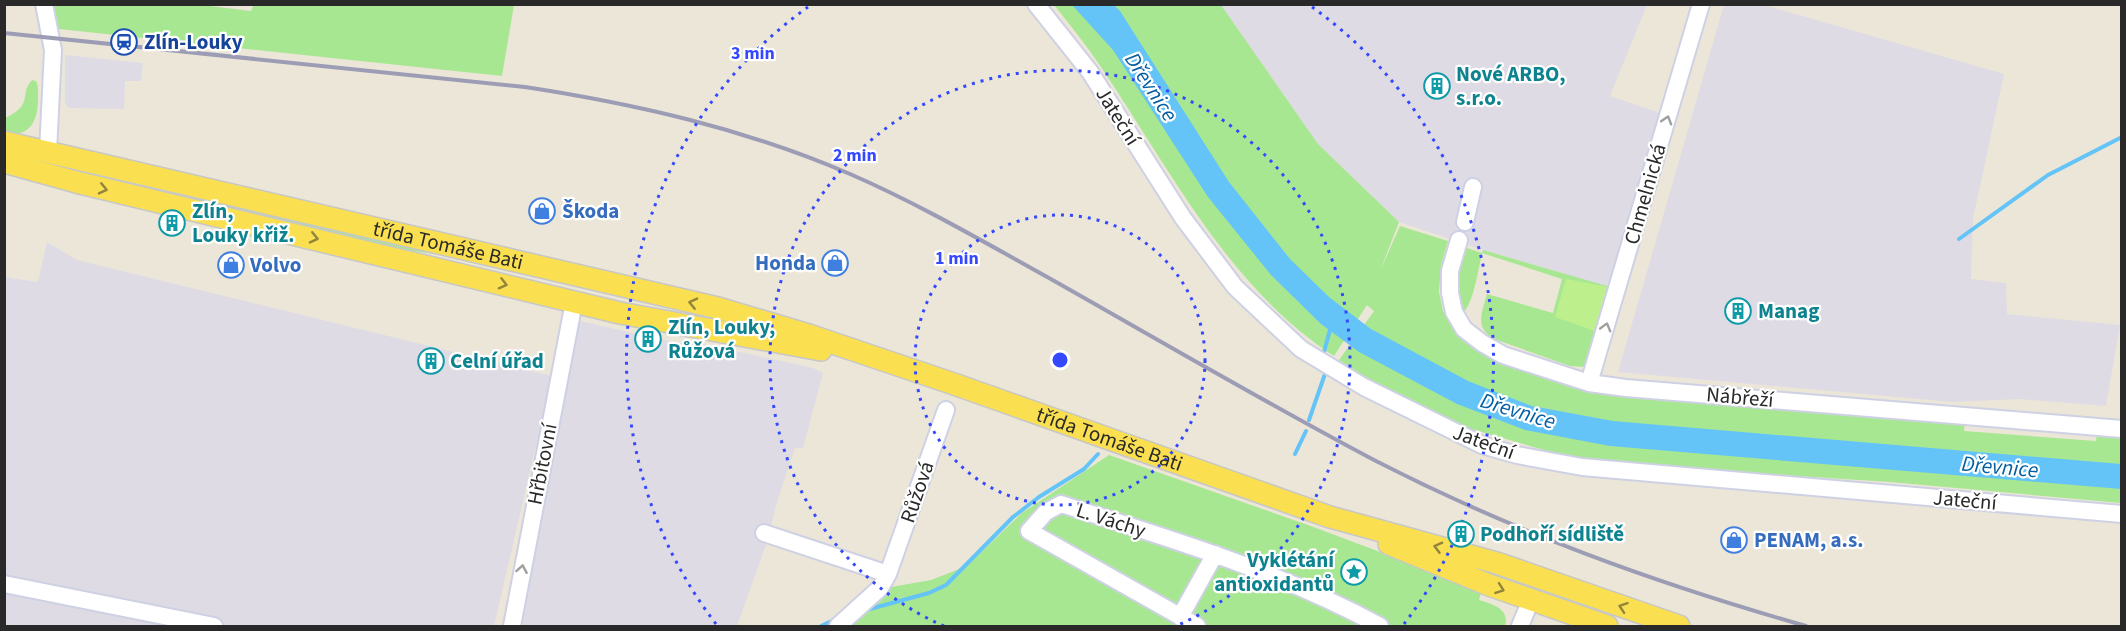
<svg xmlns="http://www.w3.org/2000/svg" width="2126" height="631" font-family="'Source Sans 3',sans-serif">
<style>
.industrial{fill:#dedbe4}
.green{fill:#a8e791}
.pitch{fill:#bdf08c}
.water{fill:#64c4f7}
.lines{fill:none;stroke-linecap:round;stroke-linejoin:round}
.stream{stroke:#64c4f7;stroke-width:4}
.minor-casing{stroke:#ced1e3;stroke-width:20}
.major-casing{stroke:#c7c7c7;stroke-width:24}
.minor{stroke:#fff;stroke-width:16}
.major{stroke:#fae050;stroke-width:21}
.rail{stroke:#9c9db5;stroke-width:4}
.oneway{stroke:#9f9f9f}
.oneway2{stroke:#92843c}
.ring{fill:none;stroke:#3449ff;stroke-width:3;stroke-dasharray:3 6}
.labels{text-anchor:middle;dominant-baseline:central;stroke-width:4.5;stroke-linejoin:round;paint-order:stroke}
.transit-label{font-size:21px;font-weight:bold;fill:#164399;stroke:#fff;text-anchor:start}
.culture-label{font-size:21px;font-weight:bold;fill:#0d838f;stroke:#fff;text-anchor:start}
.street-label{font-size:21px;fill:#292929;stroke:#fff}
.shop-label{font-size:21px;font-weight:bold;fill:#366cbe;stroke:#fff;text-anchor:start}
.water-label{font-size:22px;font-style:italic;fill:#045fa2;stroke:#fff}
.centre{fill:#3449ff;stroke:#fff;stroke-width:3}
.ring-label{font-size:18px;text-anchor:middle;font-weight:bold;fill:#3449ff;stroke:#fff;stroke-width:4.5;stroke-linejoin:round;paint-order:stroke}
</style>
<rect width="100%" height="100%" fill="#ece6d9"/>
<!-- industrial -->
<path class="industrial" d="M1221 5H1647L1610 96 1666 115 1613 288 1483 250 1399 222 1318 144Z
M1724 5H1764L2004 74 1973 219 1971 279 2006 283 2007 314 2120 325 2106 406 2019 399 1952 402 1618 372Z
M65 55 143 63 141 81H125L124 109 69 108 65 103Z
M47 242 77 260 552 376 494 626H5L4 277 38 282Z
M580 321 672 342 703 344 813 368 823 373 803 448H795L777 502 766 545 737 626H520Z"/>
<!-- green -->
<path class="green" d="M202 5 251 11 254 4 514 5 502 76 59 29 54 5Z
M1054 5H1221L1318 144 1399 222 1380 271 1400 226 1448 241 1441 266 1439 292 1443 311 1456 330 1532 371 1965 422 1964 431 2096 441 2097 432 2121 434V503L1890 482 1586 462 1454 424 1374 382 1339 360 1374 311 1367 305 1334 356C1227 286 1170 169 1101 67 1086 45 1070 25 1054 5Z
M32 80 36 81C39 87 38 94 38 101 37 124 29 136 5 135V118C35 104 18 95 32 80Z
M159 192 223 201 533 275 529 276 435 254 376 246Z
M1464 247 1482 253 1483 250 1614 288 1585 367 1570 366 1494 339C1474 327 1482 313 1487 294L1553 313 1562 279 1482 253C1479 266 1473 306 1463 312 1453 290 1458 269 1464 247Z
M1109 455 1308 525 1482 590 1479 600C1493 604 1510 609 1505 626H850L854 620 891 587 931 580 967 566 1022 513Z"/>
<!-- pitch -->
<path class="pitch" d="M1566 279 1614 288 1600 333 1555 317Z"/>
<!-- water -->
<path class="water" d="M1072 5H1114L1120 11 1229 182 1290 259 1329 297 1371 329 1468 381 1532 406 1613 421 2121 464V489L1610 446 1525 430 1457 404 1359 352 1321 324 1271 275 1208 197 1113 50Z"/>
<g class="lines">
<!-- stream -->
<path class="stream" d="M1959 239 2048 175 2122 137
M1324 352 1331 326
M1309 420 1326 371
M1295 454 1306 431
M866 610 929 593 946 585 1013 517 1039 497 1084 469 1098 454
M821 626 836 619"/>
<!-- minor casing -->
<g class="minor-casing">
<path id="minor" d="M44 4 53 50 48 152
M1036 4 1090 72 1183 218 1235 287 1301 349 1364 387 1482 445 1517 455 1582 467 2122 514
M1465 222 1473 187
M1459 240 1450 271V293L1454 312 1464 329 1482 343 1503 355 1589 383 1626 388 2122 429
M1589 383 1701 4
M764 533 888 574
M4 584 214 626
M1180 617 1215 554
M512 626 574 302
M838 626 880 588 888 574 946 410
M1197 626 1029 531 1046 512 1061 504C1170 539 1279 571 1380 626
M1520 626 1531 600"/>
</g>
<!-- major casing -->
<g class="major-casing">
<g id="major">
<path id="s1" d="M4 142 718 308 809 335 954 384 1330 517 1497 563 1679 626"/>
<path d="M4 162 76 182 620 313 821 350"/>
<path d="M1389 544 1489 585 1607 626"/>
</g>
</g>
<!-- minor -->
<use href="#minor" class="minor"/>
<!-- major -->
<use href="#major" class="major"/>
<!-- rail -->
<path class="rail" d="M4 33 525 87C636 104 746 129 850 174 919 204 984 242 1049 278 1157 339 1264 402 1374 460 1514 532 1655 583 1806 626"/>
</g>
<!-- one-way arrows -->
<defs><path id="oneway-chevron" d="M-2-3.5L2.5 0L-2 3.5" fill="none" stroke-width="1.6" stroke-linecap="round" stroke-linejoin="round" transform="scale(1.5)"/></defs>
<g class="oneway">
<use href="#oneway-chevron" transform="translate(1667 120) rotate(-73)"/>
<use href="#oneway-chevron" transform="translate(1606 327) rotate(-74)"/>
<use href="#oneway-chevron" transform="translate(522 569) rotate(-80)"/>
</g>
<g class="oneway2">
<use href="#oneway-chevron" transform="translate(103 189) rotate(13)"/>
<use href="#oneway-chevron" transform="translate(314 238) rotate(13)"/>
<use href="#oneway-chevron" transform="translate(503 284) rotate(14)"/>
<use href="#oneway-chevron" transform="translate(693 303) rotate(-167)"/>
<use href="#oneway-chevron" transform="translate(1438 547) rotate(-165)"/>
<use href="#oneway-chevron" transform="translate(1500 589) rotate(20)"/>
<use href="#oneway-chevron" transform="translate(1623 607) rotate(-161)"/>
</g>
<!-- distance rings -->
<g class="ring">
<circle cx="1060" cy="360" r="145"/>
<path d="M944 626A290 290 0 1 1 1176 626"/>
<path d="M716 624A434 434 0 0 1 808 7M1312 7A434 434 0 0 1 1404 624"/>
</g>
<!-- icons -->
<defs>
<g id="station-ring" transform="scale(1.35)"><circle r="9.5" fill="#fff" stroke="#1a4fb4" stroke-width="1.5"/><path d="M-3-6H3Q5-6 5-4V2Q5 4 3 4L4.5 6H3L1.5 4h-3L-3 6H-4.5L-3 4Q-5 4-5 2V-4Q-5-6-3-6ZM-3.5-4v3h7v-3ZM-3.5 1v1.5H-2V1ZM2 1v1.5H3.5V1Z" fill="#1a4fb4"/></g>
<g id="building-ring" transform="scale(1.35)"><circle r="9.5" fill="#fff" stroke="#0f9aa8" stroke-width="1.5"/><path d="M-4-6H4V6H1V3H-1V6H-4ZM-2.5-4.3h1.7v1.8h-1.7ZM.8-4.3h1.7v1.8H.8ZM-2.5-1h1.7V.8h-1.7ZM.8-1h1.7V.8H.8Z" fill="#0f9aa8"/></g>
<g id="shop-ring" transform="scale(1.35)"><circle r="9.5" fill="#fff" stroke="#3f7fe0" stroke-width="1.5"/><path d="M-5-2.5h2.3a2.7 3.5 0 0 1 5.4 0H5L5.5 6h-11ZM-1.5-2.5h3a1.5 2.3 0 0 0-3 0Z" fill="#3f7fe0"/></g>
<g id="sight-ring" transform="scale(1.35)"><circle r="9.5" fill="#fff" stroke="#0f9aa8" stroke-width="1.5"/><path d="M0-6L1.8-2.2L6-1.7L2.9 1.2L3.7 5.4L0 3.3L-3.7 5.4L-2.9 1.2L-6-1.7L-1.8-2.2Z" fill="#0f9aa8"/></g>
</defs>
<g fill-rule="evenodd">
<use href="#station-ring" x="124" y="42"/>
<use href="#building-ring" x="1437" y="86"/>
<use href="#shop-ring" x="542" y="211"/>
<use href="#building-ring" x="172" y="223"/>
<use href="#shop-ring" x="835" y="263"/>
<use href="#shop-ring" x="231" y="265"/>
<use href="#building-ring" x="1738" y="311"/>
<use href="#building-ring" x="648" y="339"/>
<use href="#building-ring" x="431" y="361"/>
<use href="#building-ring" x="1461" y="534"/>
<use href="#shop-ring" x="1734" y="540"/>
<use href="#sight-ring" x="1354" y="572"/>
</g>
<g class="labels">
<!-- transit labels -->
<g class="transit-label">
<text x="144" y="42">Zlín-Louky</text>
</g>
<!-- culture labels -->
<g class="culture-label">
<text x="1456" y="74">Nové ARBO,<tspan x="1456" dy="24">s.r.o.</tspan></text>
<text x="192" y="211">Zlín,<tspan x="192" dy="24">Louky křiž.</tspan></text>
<text x="1758" y="311">Manag</text>
<text x="668" y="327">Zlín, Louky,<tspan x="668" dy="24">Růžová</tspan></text>
<text x="450" y="361">Celní úřad</text>
<text x="1480" y="534">Podhoří sídliště</text>
<text x="1334" y="560" text-anchor="end">Vyklétání<tspan x="1334" dy="24">antioxidantů</tspan></text>
</g>
<!-- street labels -->
<g class="street-label">
<text transform="translate(1118 116) rotate(58)">Jateční</text>
<text transform="translate(1645 194) rotate(-74)">Chmelnická</text>
<text stroke="none"><textPath href="#s1" startOffset="456">třída Tomáše Bati</textPath></text>
<text transform="translate(1740 397) rotate(5)">Nábřeží</text>
<text stroke="none"><textPath href="#s1" startOffset="1146">třída Tomáše Bati</textPath></text>
<text transform="translate(1484 442) rotate(20)">Jateční</text>
<text transform="translate(542 464) rotate(-79)">Hřbitovní</text>
<text transform="translate(917 492) rotate(-71)">Růžová</text>
<text transform="translate(1965 500) rotate(5)">Jateční</text>
<text transform="translate(1111 520) rotate(18)">L. Váchy</text>
</g>
<!-- shop labels -->
<g class="shop-label">
<text x="562" y="211">Škoda</text>
<text x="816" y="263" text-anchor="end">Honda</text>
<text x="250" y="265">Volvo</text>
<text x="1754" y="540">PENAM, a.s.</text>
</g>
<!-- water labels -->
<g class="water-label">
<text transform="translate(1151 87) rotate(57)">Dřevnice</text>
<text transform="translate(1518 411) rotate(17)">Dřevnice</text>
<text transform="translate(2000 467) rotate(5)">Dřevnice</text>
</g>
</g>
<circle cx="1060" cy="360" r="9" class="centre"/>
<g class="ring-label">
<text x="753" y="59">3 min</text>
<text x="855" y="161">2 min</text>
<text x="957" y="264">1 min</text>
</g>
<!-- border -->
<rect width="2126" height="631" fill="none" stroke="#292929" stroke-width="12"/>
</svg>
